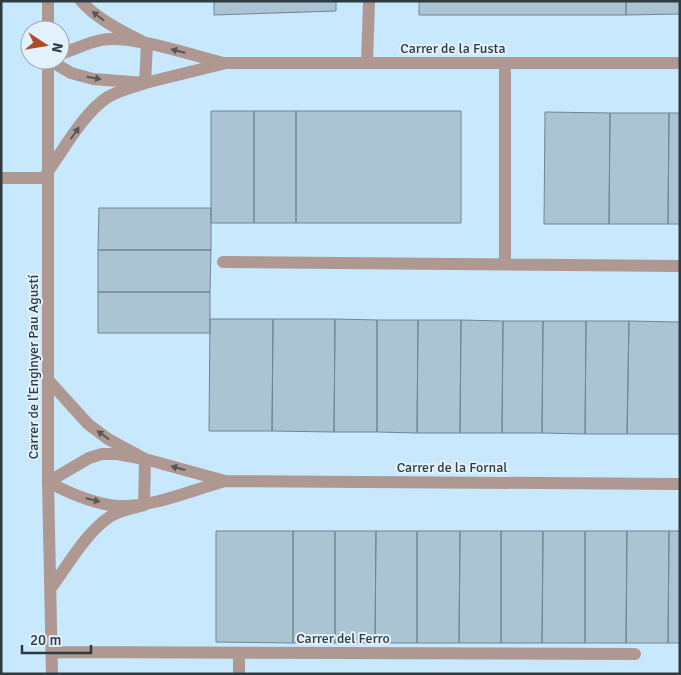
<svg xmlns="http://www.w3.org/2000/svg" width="681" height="675" font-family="Signika,sans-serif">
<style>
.built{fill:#c7e8fd;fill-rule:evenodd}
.building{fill:#abc4d4;stroke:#6f8695}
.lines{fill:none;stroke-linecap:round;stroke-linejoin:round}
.minor{stroke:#ae9891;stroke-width:12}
.oneway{fill:#565759}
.labels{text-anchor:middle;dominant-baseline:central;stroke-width:4;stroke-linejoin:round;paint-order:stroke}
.street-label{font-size:14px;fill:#303b41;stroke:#e2f1fb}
</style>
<rect width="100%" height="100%" fill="#e2f1fb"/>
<!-- built -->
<path class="built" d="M1 1H680V674H1ZM30 30H60V60H30Z"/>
<!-- building -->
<path class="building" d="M214 1H336V11L214 15Z
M419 1H626V15H419Z
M626 1H680V14L626 15Z
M211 111H254V223H211Z
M254 111H296V223H254Z
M296 111H461V223H296Z
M545 112 610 113 609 224H544Z
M610 113H669L668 224H609Z
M669 113H680V224H668Z
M99 208H211V250H98Z
M98 250H211L210 292H98Z
M98 292H210V333H98Z
M210 319H273L272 431H209Z
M273 319H335L334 432 272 431Z
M335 319 377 320V432H334Z
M377 320H418L417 433 377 432Z
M418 320H461L460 433H417Z
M461 320 503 321 502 433H460Z
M503 321H543L542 433H502Z
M543 321H586L585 434 542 433Z
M586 321H629L627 434H585Z
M629 321 680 322V434H627Z
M216 531H293V643L216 642Z
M293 531H335V643H293Z
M335 531H376L375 643H335Z
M376 531H417V643H375Z
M417 531H460L459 643H417Z
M460 531H501V643H459Z
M501 531H543L542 643H501Z
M543 531H585V643H542Z
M585 531H627L626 643H585Z
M627 531H669L668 643H626Z
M669 531H680V643H668Z"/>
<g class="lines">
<!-- minor -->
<path class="minor" d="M48 30V1
M60 54C73 50 87 43 101 40 130 34 192 55 223 63
M48 60V482L52 674
M49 60 71 73 93 79 145 83 226 63H680
M367 63 369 1
M47 173C63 150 85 111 108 97 119 90 134 87 145 83L147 44C124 32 99 21 81 1
M1 178H47
M223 262 680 266
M505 264V63
M49 381 88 424 108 439 145 459 144 505C134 508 120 510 111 516 87 531 68 565 51 588
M48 482 89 458 102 454H117L145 459 225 481 680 484
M48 482C69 493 96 505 120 506 154 507 192 490 225 481
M52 652 635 654
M239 653V674"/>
</g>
<!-- one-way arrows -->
<defs><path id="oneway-solid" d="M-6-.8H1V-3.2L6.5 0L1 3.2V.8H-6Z" transform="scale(1.25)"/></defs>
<g class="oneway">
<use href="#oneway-solid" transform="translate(98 16) rotate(-143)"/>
<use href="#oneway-solid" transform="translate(178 51) rotate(-166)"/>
<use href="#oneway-solid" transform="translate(94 78) rotate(9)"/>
<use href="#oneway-solid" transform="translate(75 133) rotate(-55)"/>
<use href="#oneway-solid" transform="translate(103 435) rotate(-144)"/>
<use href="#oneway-solid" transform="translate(178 468) rotate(-165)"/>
<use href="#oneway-solid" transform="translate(93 500) rotate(14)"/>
</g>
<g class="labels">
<!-- street labels -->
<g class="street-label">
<text x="453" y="48">Carrer de la Fusta</text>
<text transform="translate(33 367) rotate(-90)">Carrer de l'Enginyer Pau Agustí</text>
<text x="452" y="467">Carrer de la Fornal</text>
<text x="343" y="638">Carrer del Ferro</text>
</g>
</g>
<!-- border -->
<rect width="681" height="675" fill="none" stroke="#303b41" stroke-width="5"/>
<!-- north arrow -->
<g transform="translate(45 45) rotate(102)"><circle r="24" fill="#e2f1fb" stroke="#9ba8b1"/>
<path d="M0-4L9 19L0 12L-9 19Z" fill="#b24b25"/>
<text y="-8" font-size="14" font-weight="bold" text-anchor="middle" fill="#303b41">N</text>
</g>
<!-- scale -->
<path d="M22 645v8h69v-8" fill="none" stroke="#303b41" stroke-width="2.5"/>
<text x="30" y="645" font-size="15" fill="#303b41" stroke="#e2f1fb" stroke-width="4" paint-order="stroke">20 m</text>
</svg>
